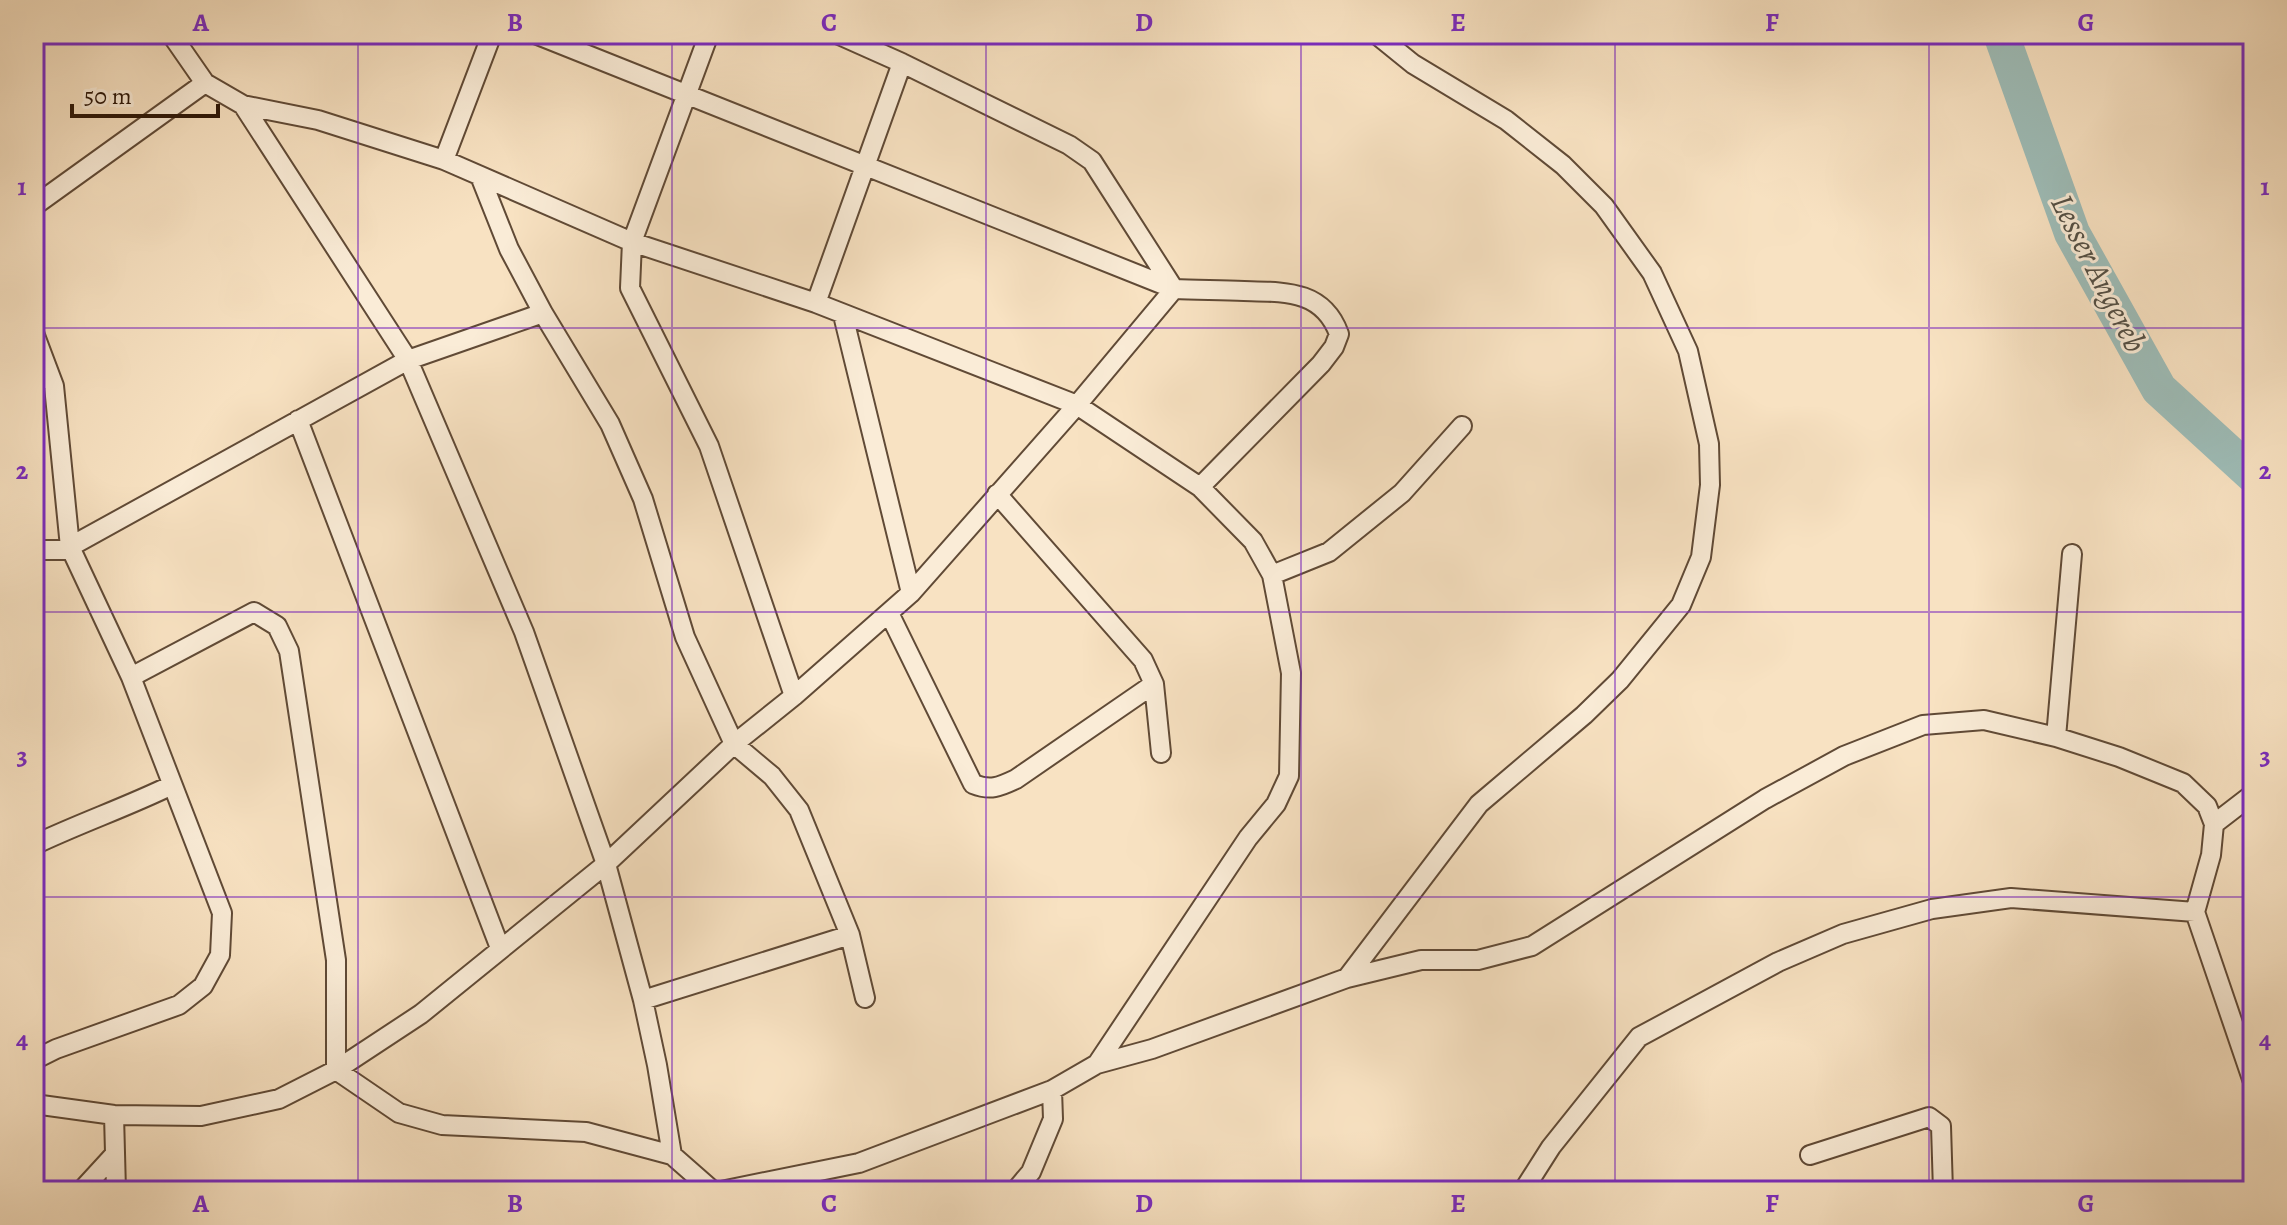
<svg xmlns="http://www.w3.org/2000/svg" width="2287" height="1225" font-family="Alegreya,serif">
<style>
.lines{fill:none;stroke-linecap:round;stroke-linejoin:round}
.river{stroke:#9ebdb8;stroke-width:36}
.street-casing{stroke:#604a36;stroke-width:22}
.street{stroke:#faecd7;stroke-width:18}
.grid{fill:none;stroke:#7b2cbf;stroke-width:2;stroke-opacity:0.55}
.labels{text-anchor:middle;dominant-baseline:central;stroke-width:6;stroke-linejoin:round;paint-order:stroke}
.water-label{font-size:32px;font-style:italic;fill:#555146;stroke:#faecd7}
.neatline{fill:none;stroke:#7b2cbf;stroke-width:3}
.grid-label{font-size:26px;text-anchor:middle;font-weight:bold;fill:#7b2cbf}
</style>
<rect width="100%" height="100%" fill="#f8e2c2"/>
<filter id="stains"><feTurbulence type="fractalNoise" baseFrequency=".0025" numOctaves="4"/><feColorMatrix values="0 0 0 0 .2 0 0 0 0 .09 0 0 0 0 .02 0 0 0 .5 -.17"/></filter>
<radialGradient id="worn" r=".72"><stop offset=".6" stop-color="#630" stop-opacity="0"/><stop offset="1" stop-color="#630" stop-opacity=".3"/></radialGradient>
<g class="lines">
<!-- river -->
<path class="river" d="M2001 34 2072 233 2159 389 2253 475"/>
<!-- street casing -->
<g class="street-casing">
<path id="street" d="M171 34 205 83 243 105 318 120 444 160 632 242 816 303 1077 405 1200 487 1253 541 1272 575 1291 673 1289 776 1276 804 1248 838 1097 1064
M535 34 1174 289C1197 290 1221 290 1244 291 1285 292 1323 290 1339 334L1334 347 1321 364 1200 487
M709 34 632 242 630 288 709 446 794 696
M837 34 902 63 1069 145 1092 161 1174 289
M243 105 408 360 524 632 606 864 643 1000 657 1065 672 1155
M444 160 492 34
M480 176 509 249 543 313 610 424 643 499 685 637 734 744 772 776 799 810 850 935 865 998
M34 206 205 83
M816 303 902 63
M843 315 911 593
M34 333 54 386 70 547 131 677 222 913 220 955 203 986 179 1005 56 1049 34 1060
M298 420 500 948
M997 494 1143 660 1154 684 1161 753
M34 550H64L408 360 543 313
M1272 575 1329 552 1402 493 1462 426
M889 613 973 784C991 791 999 787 1016 779L1154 684
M131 677 254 612 277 626 289 651 336 960V1070L399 1113 442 1125 586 1132 672 1155 713 1191
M2056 737 2072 554
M2214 824 2253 794
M34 845C80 823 127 807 172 785
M1347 978 1479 804 1584 715 1620 680 1681 605 1701 557 1710 485 1709 444 1688 351 1652 273 1604 206 1563 165 1506 120 1413 64 1376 34
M643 1000 850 935
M34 1104 114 1115 201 1116 279 1099 336 1070 421 1014 606 864 734 744 794 696 911 593 1077 405 1174 289
M114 1115 116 1191
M1810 1155 1929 1117 1941 1126 1943 1191
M81 1191 114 1155
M721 1191 859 1163 1052 1090 1097 1064 1152 1049 1347 978 1421 960H1478L1532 946 1765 799 1844 756 1923 725 1984 720 2056 737 2119 757 2183 783 2207 806 2214 824 2211 855 2195 912 2253 1082
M1015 1191 1031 1172 1053 1119 1052 1090
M1523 1191 1551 1147 1639 1037 1778 962 1843 934 1932 909 2011 898 2195 912"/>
</g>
<!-- street -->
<use href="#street" class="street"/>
</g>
<!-- grid -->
<path class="grid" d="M358 34V1191M672 34V1191M986 34V1191M1301 34V1191M1615 34V1191M1929 34V1191M34 328H2253M34 612H2253M34 897H2253"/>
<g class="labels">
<!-- water labels -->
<g class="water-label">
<text transform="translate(2099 273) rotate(63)">Lesser Angereb</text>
</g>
</g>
<!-- margin -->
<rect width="2287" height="1225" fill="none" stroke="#f8e2c2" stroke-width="88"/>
<!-- scale -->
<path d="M72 104v12h146v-12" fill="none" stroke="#2d1708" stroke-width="4"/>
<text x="84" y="104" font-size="24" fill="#2d1708" stroke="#faecd7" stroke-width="6" paint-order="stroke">50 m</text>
<rect x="44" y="44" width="2199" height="1137" class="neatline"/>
<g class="grid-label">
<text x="201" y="31">A</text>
<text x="515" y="31">B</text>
<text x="829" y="31">C</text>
<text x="1144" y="31">D</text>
<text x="1458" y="31">E</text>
<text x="1772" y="31">F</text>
<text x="2086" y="31">G</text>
<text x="22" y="195">1</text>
<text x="2265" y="195">1</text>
<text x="22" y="479">2</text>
<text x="2265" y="479">2</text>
<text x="22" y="764">3</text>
<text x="2265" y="764">3</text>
<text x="22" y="1048">4</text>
<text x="2265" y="1048">4</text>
<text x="201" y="1212">A</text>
<text x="515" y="1212">B</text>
<text x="829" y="1212">C</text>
<text x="1144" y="1212">D</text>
<text x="1458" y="1212">E</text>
<text x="1772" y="1212">F</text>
<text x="2086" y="1212">G</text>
</g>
<rect width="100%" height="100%" filter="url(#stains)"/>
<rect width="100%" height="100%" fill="url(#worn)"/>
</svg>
